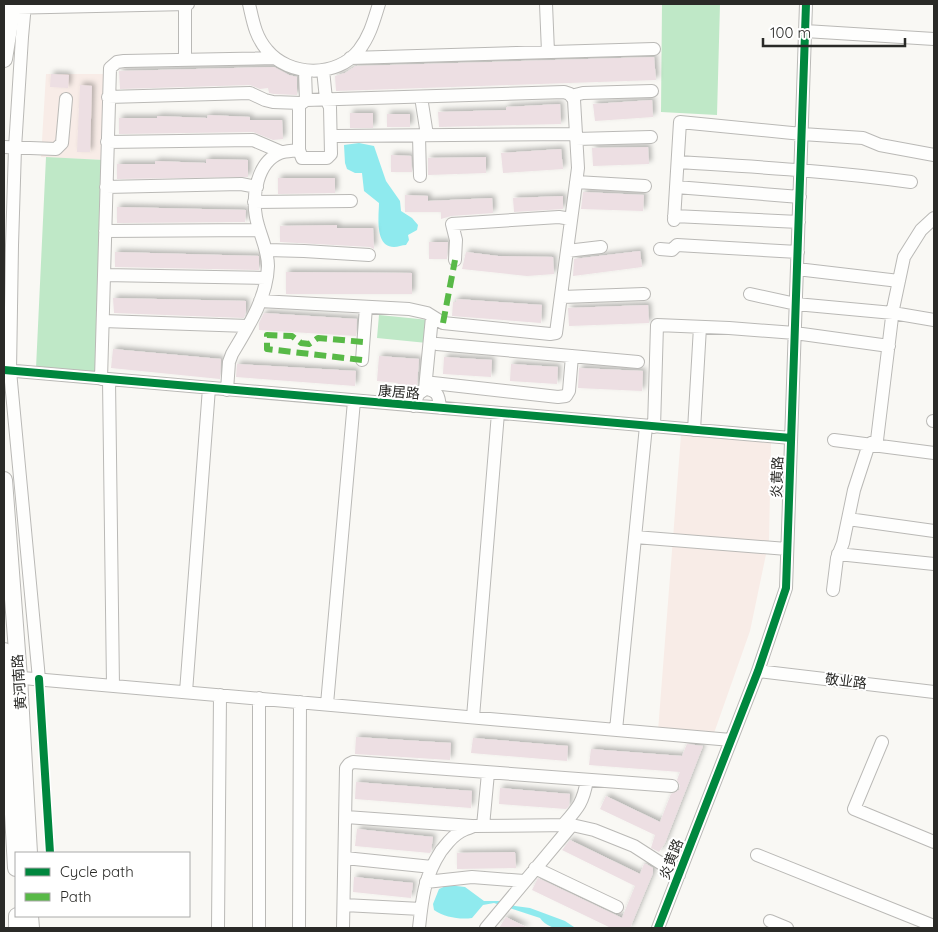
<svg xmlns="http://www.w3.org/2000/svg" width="938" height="932" font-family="Quicksand,'Noto Sans SC',sans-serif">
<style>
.commercial{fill:#f8ece7}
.green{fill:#bfe8c7}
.water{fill:#8feaee}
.building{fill:#eddfe3;filter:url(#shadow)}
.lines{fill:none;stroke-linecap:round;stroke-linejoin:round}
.minor-casing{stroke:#bab9b6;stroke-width:14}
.major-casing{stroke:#bab9b6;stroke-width:18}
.minor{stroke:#fefefd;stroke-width:12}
.major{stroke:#fefefd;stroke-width:16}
.quiet{stroke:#58b947;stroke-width:6;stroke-dasharray:12 6;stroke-linecap:butt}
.cycleway-casing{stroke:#fff;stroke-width:11}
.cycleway{stroke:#00873e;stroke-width:8}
.labels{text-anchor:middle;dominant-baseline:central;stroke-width:4;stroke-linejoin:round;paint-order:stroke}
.street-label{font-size:14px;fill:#2a2a27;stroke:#fff}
</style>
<defs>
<filter id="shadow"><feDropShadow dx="3" dy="-3" stdDeviation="2.5" flood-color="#0004"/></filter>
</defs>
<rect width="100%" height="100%" fill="#f9f8f4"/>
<!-- commercial -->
<path class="commercial" d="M46 74H107L104 160 41 157Z
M681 435 771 443 769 540 750 631 713 736 658 731Z"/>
<!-- green -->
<path class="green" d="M662 4H720L717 115 661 112Z
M46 157 104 160 96 373 36 368Z
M379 315 429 320 427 343 377 338Z"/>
<!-- water -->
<path class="water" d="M359 143 374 146 386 181 400 201 401 211 412 218 418 225 417 230 408 235 409 240 406 245C402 245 398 247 394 247 374 247 379 214 379 203L364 191 362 173H355L347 169 345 163 344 145Z
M448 885 465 887 484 901H504L515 906 530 908 565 921 574 927C562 931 548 929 540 918L494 903 483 905 472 918C460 920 444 917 434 910L433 904 439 889Z"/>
<!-- building -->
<path class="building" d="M654 57 656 80 336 91 335 76 345 73 356 66Z
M274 67 289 75 297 77V95L274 94 269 93 268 88 260 89 250 85 120 89 119 71Z
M51 74 69 75 68 88 50 87Z
M80 85 92 86 90 152H77Z
M652 100 653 117 595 121 593 104Z
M560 104 561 124 439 127 438 112 506 110V107Z
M350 113H373V128H350Z
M387 114H410V127H387Z
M208 115 250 117V120H282L283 139 273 140 253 132 119 134V118H157V116L207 118Z
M648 147 649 164 593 166 592 148Z
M561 149 563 169 503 173 501 153Z
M391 155 411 156 412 172H391Z
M486 157V173L428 175V158Z
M206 159 248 160V177L117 179V164H155V161L206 163Z
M278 178H335V193L278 194Z
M583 192 644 195 643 211 581 209Z
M405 195 428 196V201L492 198 493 213 451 216 441 219V212H405Z
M563 196V209L514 212 513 198Z
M117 207 246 210 245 222 117 223Z
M337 225V228H373L374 249 370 247 280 242V226Z
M429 242H448L447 259H429Z
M640 251 642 267 573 276 574 259Z
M115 252 259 256V270L115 267Z
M466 252 498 256 553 257 554 274 527 276 462 269Z
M286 272 412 273V294H286Z
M113 298 246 301V312L244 318 114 313Z
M457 299 542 305 541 323 452 316 453 302H456Z
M648 305 649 323 569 326 568 308Z
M264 313 357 319 356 336 259 330V323Z
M113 349 221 359 220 379 111 368Z
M379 356 419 359 417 385 410 392 398 391V383L377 381Z
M444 357 492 360 491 377 443 374Z
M237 364 356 371 355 386 236 377Z
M511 364 558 367 557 384 510 381Z
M579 368 643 371 642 391 578 388Z
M356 737 451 743 450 760 355 754Z
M473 738 568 746 567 761 471 753Z
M687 744 703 746 665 843 659 852 651 848 655 835 600 809 606 796 660 822 671 794 679 790 680 786 677 780 680 772 589 765 591 749 682 756Z
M356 782 472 791 471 808 355 799Z
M500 788 570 794 569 806 566 809 499 804Z
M357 829 433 837 431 851 430 853 355 846Z
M570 840 640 874 644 864H646L653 868V873L630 928H611L532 890 538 878 622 918 635 886 562 850Z
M515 852 516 868 457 869V853Z
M354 877 413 883 411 898 353 892Z
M506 917 528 928H499Z"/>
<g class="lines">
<!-- minor casing -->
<g class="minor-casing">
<path id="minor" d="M25 4 22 37 15 148 12 245 10 371 39 679
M185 4V60
M249 4C253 21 255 36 267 50 289 77 337 78 359 50 370 36 374 20 379 4
M546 4 548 52
M4 8 188 4
M805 31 934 39
M350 58 654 49
M305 71 306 100
M571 96 583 93 652 91
M108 97 250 93 265 100 273 102 301 103
M421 97 427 135
M331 133 336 136 576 134
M419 136 420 176
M576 139 651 137
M107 142 253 140 281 152
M4 147 56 149 62 143 66 99
M299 150 302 158H327L331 154 330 107 326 99 323 70
M678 162C756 167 834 171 911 182
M576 182 645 186
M106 187 241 184 257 187
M676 187 800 197
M254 202 351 201
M674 216 799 222
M674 220 680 122 802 134 863 138 880 145 934 155
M105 231 259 230
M660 249 672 250 677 245 798 252
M267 250 304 251 369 255
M567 251 601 247
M455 260 456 240 452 224 559 217 571 219
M797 269 899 281
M104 275 266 278
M750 294 796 304 893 313 934 320
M562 297 644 294
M103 321 248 326
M437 344 638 362
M362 360 366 307
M4 370 791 438
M101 379 110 68 117 62 124 61 275 58
M109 380 113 686
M433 383 558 397 566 396 569 391 572 356
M425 389 432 317
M227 390 229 362 232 354C248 327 267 298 268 266 268 248 259 234 256 217 252 196 257 162 280 153 285 151 293 151 299 150V105L306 100 564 92 570 94 574 100 578 168 556 333 550 334 443 323 427 313 409 309 260 301
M414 406 418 394 425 389C438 390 439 396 440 408
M933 421H934
M654 427 657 325 729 328 795 333 889 346
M694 430 700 327
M834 440 934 453
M848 519 934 531
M635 537 787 549
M838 554 934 564
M833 590 837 558 843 543 854 490 869 444 877 440 893 309 904 257 921 230 934 218
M758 671 934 692
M11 677 731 740
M186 692 209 388
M259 698V928
M327 704 354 401
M473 717 498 413
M616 730 646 426
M882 742 854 809 934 842
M346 817 472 826
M563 825C578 808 583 803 587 780
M483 826 488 773
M757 855 934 926
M345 858 432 867
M535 868 617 907
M426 882 472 877 524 881
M344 905 421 909
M770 921 787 928
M218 928 220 695
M299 928 300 702
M343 928 346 768 349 764 353 762 672 786
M419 928C422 899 424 877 441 851 447 844 451 837 460 832 464 829 470 828 474 826L572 825 594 830 634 846 679 875
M486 928 572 825
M658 928 758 671 786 588 806 4"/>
</g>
<!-- major casing -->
<g class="major-casing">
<path id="major" d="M4 59 13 4
M4 480 19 678 29 853
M4 651 16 868
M17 916V928
M30 916 31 928"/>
</g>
<!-- minor -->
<use href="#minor" class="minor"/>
<!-- major -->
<use href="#major" class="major"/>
<!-- quiet -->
<path class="quiet" d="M443 323 455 260
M362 360 267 349V335L292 336 301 343 309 344 318 338 364 342"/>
<!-- cycleway casing -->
<g class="cycleway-casing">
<path id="cycleway" d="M4 370 791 438
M39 679 50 853
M658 928 758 671 786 588 806 4"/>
</g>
<!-- cycleway -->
<use href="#cycleway" class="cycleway"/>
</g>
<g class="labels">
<!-- street labels -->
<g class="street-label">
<text transform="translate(399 392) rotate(5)">康居路</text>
<text transform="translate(777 477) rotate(-88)">炎黄路</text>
<text transform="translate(846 681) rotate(7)">敬业路</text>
<text transform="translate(19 682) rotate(-94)">黄河南路</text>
<text transform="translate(671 859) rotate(-69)">炎黄路</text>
</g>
</g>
<!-- border -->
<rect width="938" height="932" fill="none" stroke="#2a2a27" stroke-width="10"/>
<!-- legend -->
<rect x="15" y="852" width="175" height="65" fill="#ffffff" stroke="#aaaaa9"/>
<rect x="25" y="868" width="25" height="8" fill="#00873e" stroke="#aaaaa9"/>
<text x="60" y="877" font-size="15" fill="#2a2a27">Cycle path</text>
<rect x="25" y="893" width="25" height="8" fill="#58b947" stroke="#aaaaa9"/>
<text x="60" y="902" font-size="15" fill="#2a2a27">Path</text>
<!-- scale -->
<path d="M763 38v8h142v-8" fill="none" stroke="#2a2a27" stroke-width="2.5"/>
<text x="770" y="38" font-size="15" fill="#2a2a27" stroke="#ffffff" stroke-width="4" paint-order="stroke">100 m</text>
</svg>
